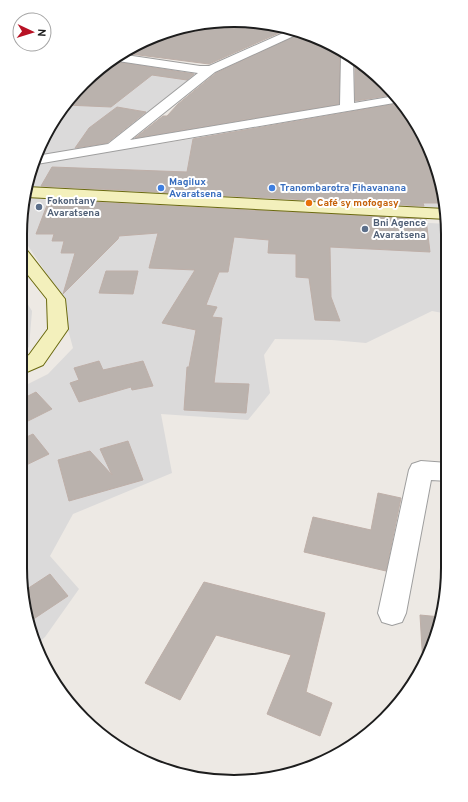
<svg xmlns="http://www.w3.org/2000/svg" width="468" height="802" font-family="Overpass,sans-serif">
<style>
.residential{fill:#dbdada}
.building{fill:#bab2ad;stroke:#beafa8}
.lines{fill:none;stroke-linecap:round;stroke-linejoin:round}
.street-casing{stroke:#9e9e9e;stroke-width:2}
.secondary-casing{stroke:#6a690f;stroke-width:2}
.street{fill:#fff;fill-rule:evenodd}
.secondary{fill:#f3f0bc;fill-rule:evenodd}
.shop-dot{fill:#3f7fe0;stroke:#fff;stroke-width:1.5}
.food-dot{fill:#e8710a;stroke:#fff;stroke-width:1.5}
.service-dot{fill:#5c6f8a;stroke:#fff;stroke-width:1.5}
.labels{text-anchor:middle;dominant-baseline:central;stroke-width:4;stroke-linejoin:round;paint-order:stroke}
.far-shop-label{font-size:10px;font-weight:bold;fill:#366cbe;stroke:#fff;text-anchor:start}
.far-service-label{font-size:10px;font-weight:bold;fill:#4e5e75;stroke:#fff;text-anchor:start}
.far-food-label{font-size:10px;font-weight:bold;fill:#c56008;stroke:#fff;text-anchor:start}
.rim{fill:none;stroke:#1d1d1d;stroke-width:2}
</style>
<rect width="100%" height="100%" fill="#ede9e4"/>
<!-- residential -->
<path class="residential" d="M353 56 385 83 396 97 353 105Z
M113 58 202 73 138 123 103 145 35 158 56 115Z
M402 104 419 127 437 165 446 212 315 202 26 191 32 164 267 127Z
M32 196 203 204 277 215 448 224V314L432 311 366 343 332 340 275 339 264 355 270 393 248 420 161 414 172 473 73 514 50 556 79 589 45 637 36 645 31 637 20 568V388L48 374 73 348 57 289 20 234V220L25 199Z
M20 292 32 311 29 347 20 354Z"/>
<!-- building -->
<path class="building" d="M192 24H224L243 28 246 26 255 28 259 26 270 29H277L281 27 288 29 209 64 123 53Z
M299 34 342 51 340 54 339 104 135 138 163 116H167L178 104 216 73Z
M355 57 385 83 387 85 381 86 392 95 355 101Z
M110 61H111L194 74 187 80 152 75 111 107 66 105Z
M401 103 419 127 429 149 443 203H423L424 206 41 186 52 167 187 172 193 139Z
M117 107 146 112 107 143 75 148 89 128Z
M49 200 426 219 430 252 330 247 331 297 340 321 315 320 309 278 296 277V254L268 253 269 240 234 237 228 272H219L206 305 217 307 212 317 222 318 214 383 249 384 246 413 184 410 187 367H189L196 330 162 323 195 270 149 268 158 233 119 236 118 239 63 294 75 253H61L64 241H52L54 234H36Z
M106 271H138L133 294 99 293Z
M99 361 103 370 143 361 153 386 132 390 131 387 79 402 70 383 79 380 74 368Z
M36 392 52 409 20 425V400Z
M33 434 49 454 20 468V440Z
M128 441 143 480 69 501 58 460 90 451 112 475 100 449Z
M378 493 401 498 386 571 304 552 313 517 371 530Z
M50 574 68 596 29 622 24 591Z
M204 582 325 613 306 692 332 703 320 736 267 714 291 655 216 635 180 700 145 683Z
M420 615 441 617 437 637 423 665Z"/>
<g class="lines">
<!-- street casing -->
<g class="street-casing">
<path id="street" d="M290 30 298 34 215 72 130 140 340 105 341 54 343 52 353 56 354 103 395 96 400 102 31 165 36 156 108 144 198 73 111 60 119 54 200 66H209Z
M421 461 448 463V481L431 480 406 613 402 622 392 625 382 622 378 613 409 470 412 464Z"/>
</g>
<!-- secondary casing -->
<g class="secondary-casing">
<path id="secondary" d="M27 187 445 209 447 219 26 197Z
M20 248 26 249 65 299 68 329 43 365 20 375V359L29 355 48 329 47 299 20 265Z"/>
</g>
<!-- street -->
<use href="#street" class="street"/>
<!-- secondary -->
<use href="#secondary" class="secondary"/>
</g>
<!-- markers -->
<g class="shop-dot">
<circle cx="161" cy="188" r="4"/>
<circle cx="272" cy="188" r="4"/>
</g>
<circle class="food-dot" cx="309" cy="203" r="4"/>
<g class="service-dot">
<circle cx="39" cy="207" r="4"/>
<circle cx="365" cy="229" r="4"/>
</g>
<g class="labels">
<!-- far-shop labels -->
<g class="far-shop-label">
<text x="169" y="182">Magilux<tspan x="169" dy="12">Avaratsena</tspan></text>
<text x="280" y="188">Tranombarotra Fihavanana</text>
</g>
<!-- far-service labels -->
<g class="far-service-label">
<text x="47" y="201">Fokontany<tspan x="47" dy="12">Avaratsena</tspan></text>
<text x="373" y="223">Bni Agence<tspan x="373" dy="12">Avaratsena</tspan></text>
</g>
<!-- far-food labels -->
<g class="far-food-label">
<text x="317" y="203">Café sy mofogasy</text>
</g>
</g>
<!-- crop -->
<path d="M0 0H468V802H0ZM234 27H234A207 207 0 0 1 441 234V568A207 207 0 0 1 234 775H234A207 207 0 0 1 27 568V234A207 207 0 0 1 234 27Z" fill="#fff" fill-rule="evenodd"/>
<path class="rim" d="M234 27H234A207 207 0 0 1 441 234V568A207 207 0 0 1 234 775H234A207 207 0 0 1 27 568V234A207 207 0 0 1 234 27Z"/>
<!-- north arrow -->
<g transform="translate(32 32) rotate(94)"><circle r="19" fill="#ffffff" stroke="#a5a5a5"/>
<path d="M0-3L7 15L0 10L-7 15Z" fill="#b81225"/>
<text y="-6" font-size="11" font-weight="bold" text-anchor="middle" fill="#1d1d1d">N</text>
</g>
</svg>
